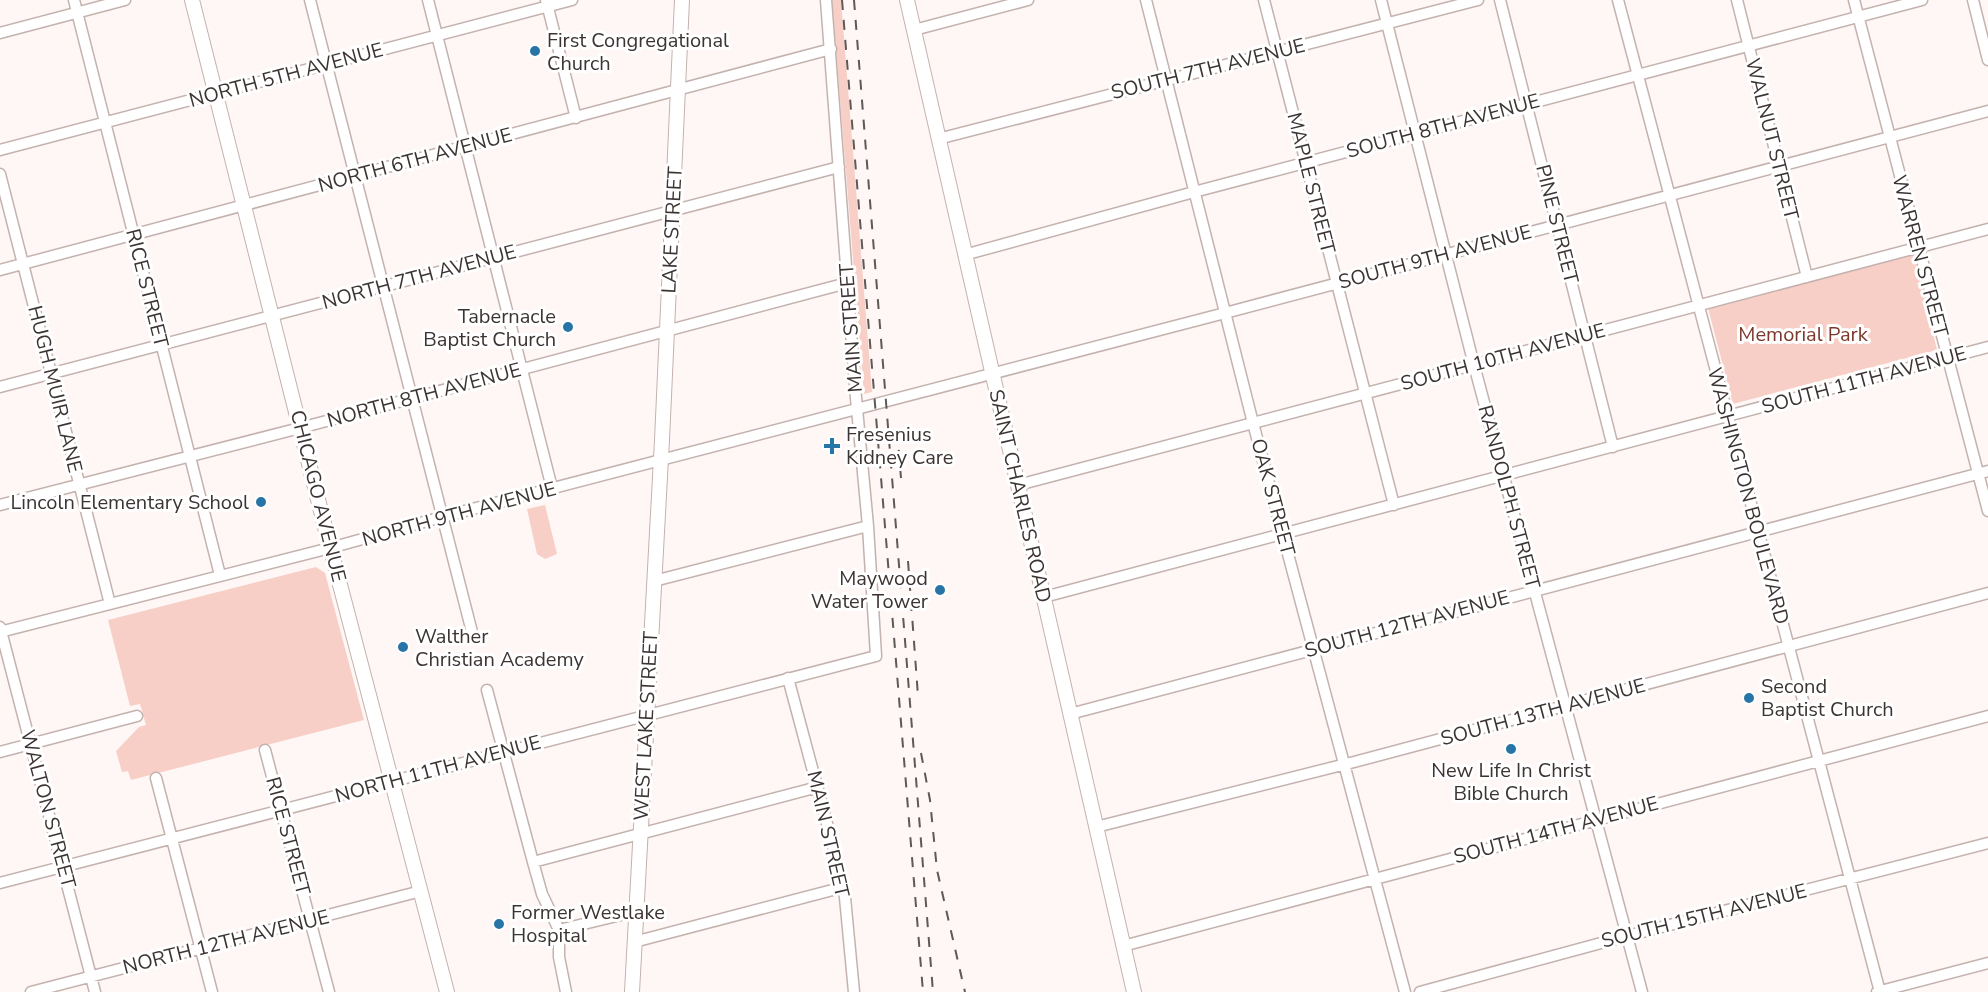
<svg xmlns="http://www.w3.org/2000/svg" width="1988" height="992" font-family="'Nunito Sans',sans-serif">
<style>
.green{fill:#f8cfc7}
.lines{fill:none;stroke-linecap:round;stroke-linejoin:round}
.minor-casing{stroke:#c4b2ae;stroke-width:13}
.major-casing{stroke:#c4b2ae;stroke-width:16}
.minor{stroke:#fff;stroke-width:10}
.major{stroke:#fff;stroke-width:14}
.rail{stroke:#605857;stroke-width:2;stroke-dasharray:10 10;stroke-linecap:butt}
.poi-dot{fill:#2775a7;stroke:#fff;stroke-width:2}
.labels{text-anchor:middle;dominant-baseline:central;stroke-width:6;stroke-linejoin:round;paint-order:stroke}
.poi-label{font-size:20px;fill:#3c3433;stroke:#fff;text-anchor:start}
.street-label{font-size:20px;fill:#3c3433;stroke:#fff}
.park-label{font-size:20px;fill:#7b392d;stroke:#fff}
</style>
<rect width="100%" height="100%" fill="#fef7f5"/>
<!-- green -->
<path class="green" d="M832 0H841L872 392 864 394Z
M1914 254 1937 350 1733 404 1708 308Z
M545 505 557 554 545 559 537 554 527 509Z
M316 567 325 573 364 720 131 780 128 771 122 772 116 751 139 727 146 725 140 704 130 706 108 620Z"/>
<g class="lines">
<!-- minor casing -->
<g class="minor-casing">
<path id="minor" d="M74 0 220 575
M310 0 473 636
M428 0 552 488
M546 0 576 118
M1146 0 1253 423 1405 992
M1264 0 1394 505
M1381 0 1474 365 1642 992
M1500 0 1613 447
M1618 0 1880 992
M1737 0 1807 277
M1854 0 1988 511
M1973 0 1988 60
M914 30 1028 0
M0 33 125 0
M938 139 1478 0
M0 150 572 0
M0 174 110 604
M964 255 1194 192 1922 0
M0 270 831 49
M0 387 839 167
M1018 485 1988 229
M0 505 300 428 847 283
M654 581 868 526
M1044 597 1988 347
M0 627 95 992
M0 632 330 548 442 517 1225 313 1988 111
M788 678 844 887 854 992
M487 690 533 862 542 894 559 930V957L566 992
M1070 714 1988 471
M265 750 329 992
M0 752 137 716
M156 778 212 992
M1096 827 1354 762 1988 593
M533 862 818 787
M0 883 876 656 868 526 856 398 826 0
M559 930 637 911
M634 942 844 887
M1123 946 1988 716
M31 992 421 891
M1420 992 1627 936 1988 843
M1877 992 1988 963"/>
</g>
<!-- major casing -->
<g class="major-casing">
<path id="major" d="M192 0 328 539 447 992
M907 0 1134 992
M632 992 662 440 682 0"/>
</g>
<!-- minor -->
<use href="#minor" class="minor"/>
<!-- major -->
<use href="#major" class="major"/>
<!-- rail -->
<path class="rail" d="M842 0 923 992
M854 0 933 992
M897 430 901 478
M908 561 918 696
M921 753 930 800 937 870 965 992"/>
</g>
<!-- markers -->
<g class="poi-dot">
<circle cx="535" cy="51" r="6"/>
<circle cx="568" cy="327" r="6"/>
<path d="M829 437h6v6h6v6h-6v6h-6v-6h-6v-6h6z"/>
<circle cx="261" cy="502" r="6"/>
<circle cx="940" cy="590" r="6"/>
<circle cx="403" cy="647" r="6"/>
<circle cx="1749" cy="698" r="6"/>
<circle cx="1511" cy="749" r="6"/>
<circle cx="499" cy="924" r="6"/>
</g>
<g class="labels">
<!-- poi labels -->
<g class="poi-label">
<text x="547" y="40">First Congregational<tspan x="547" dy="23">Church</tspan></text>
<text x="556" y="316" text-anchor="end">Tabernacle<tspan x="556" dy="23">Baptist Church</tspan></text>
<text x="846" y="434">Fresenius<tspan x="846" dy="23">Kidney Care</tspan></text>
<text x="249" y="502" text-anchor="end">Lincoln Elementary School</text>
<text x="928" y="578" text-anchor="end">Maywood<tspan x="928" dy="23">Water Tower</tspan></text>
<text x="415" y="636">Walther<tspan x="415" dy="23">Christian Academy</tspan></text>
<text x="1761" y="686">Second<tspan x="1761" dy="23">Baptist Church</tspan></text>
<text x="1511" y="770" text-anchor="middle">New Life In Christ<tspan x="1511" dy="23">Bible Church</tspan></text>
<text x="511" y="912">Former Westlake<tspan x="511" dy="23">Hospital</tspan></text>
</g>
<!-- street labels -->
<g class="street-label">
<text transform="translate(1208 69) rotate(-14)">SOUTH 7TH AVENUE</text>
<text transform="translate(286 75) rotate(-15)">NORTH 5TH AVENUE</text>
<text transform="translate(1443 126) rotate(-15)">SOUTH 8TH AVENUE</text>
<text transform="translate(1772 139) rotate(76)">WALNUT STREET</text>
<text transform="translate(415 160) rotate(-15)">NORTH 6TH AVENUE</text>
<text transform="translate(1311 183) rotate(76)">MAPLE STREET</text>
<text transform="translate(1557 224) rotate(76)">PINE STREET</text>
<text transform="translate(672 230) rotate(-87)">LAKE STREET</text>
<text transform="translate(1920 256) rotate(75)">WARREN STREET</text>
<text transform="translate(1435 257) rotate(-15)">SOUTH 9TH AVENUE</text>
<text transform="translate(419 277) rotate(-15)">NORTH 7TH AVENUE</text>
<text transform="translate(147 288) rotate(76)">RICE STREET</text>
<text transform="translate(851 328) rotate(-94)">MAIN STREET</text>
<text transform="translate(1503 357) rotate(-15)">SOUTH 10TH AVENUE</text>
<text transform="translate(1864 380) rotate(-15)">SOUTH 11TH AVENUE</text>
<text transform="translate(55 389) rotate(76)">HUGH MUIR LANE</text>
<text transform="translate(424 395) rotate(-15)">NORTH 8TH AVENUE</text>
<text transform="translate(318 496) rotate(76)">CHICAGO AVENUE</text>
<text transform="translate(1020 496) rotate(77)">SAINT CHARLES ROAD</text>
<text transform="translate(1748 496) rotate(75)">WASHINGTON BOULEVARD</text>
<text transform="translate(1273 497) rotate(75)">OAK STREET</text>
<text transform="translate(1509 497) rotate(75)">RANDOLPH STREET</text>
<text transform="translate(459 514) rotate(-15)">NORTH 9TH AVENUE</text>
<text transform="translate(1407 624) rotate(-15)">SOUTH 12TH AVENUE</text>
<text transform="translate(1543 712) rotate(-15)">SOUTH 13TH AVENUE</text>
<text transform="translate(646 726) rotate(-87)">WEST LAKE STREET</text>
<text transform="translate(438 769) rotate(-15)">NORTH 11TH AVENUE</text>
<text transform="translate(48 809) rotate(75)">WALTON STREET</text>
<text transform="translate(1556 830) rotate(-15)">SOUTH 14TH AVENUE</text>
<text transform="translate(828 834) rotate(77)">MAIN STREET</text>
<text transform="translate(288 836) rotate(75)">RICE STREET</text>
<text transform="translate(1704 916) rotate(-14)">SOUTH 15TH AVENUE</text>
<text transform="translate(226 942) rotate(-14)">NORTH 12TH AVENUE</text>
</g>
<!-- park labels -->
<g class="park-label">
<text x="1803" y="334">Memorial Park</text>
</g>
</g>
</svg>
